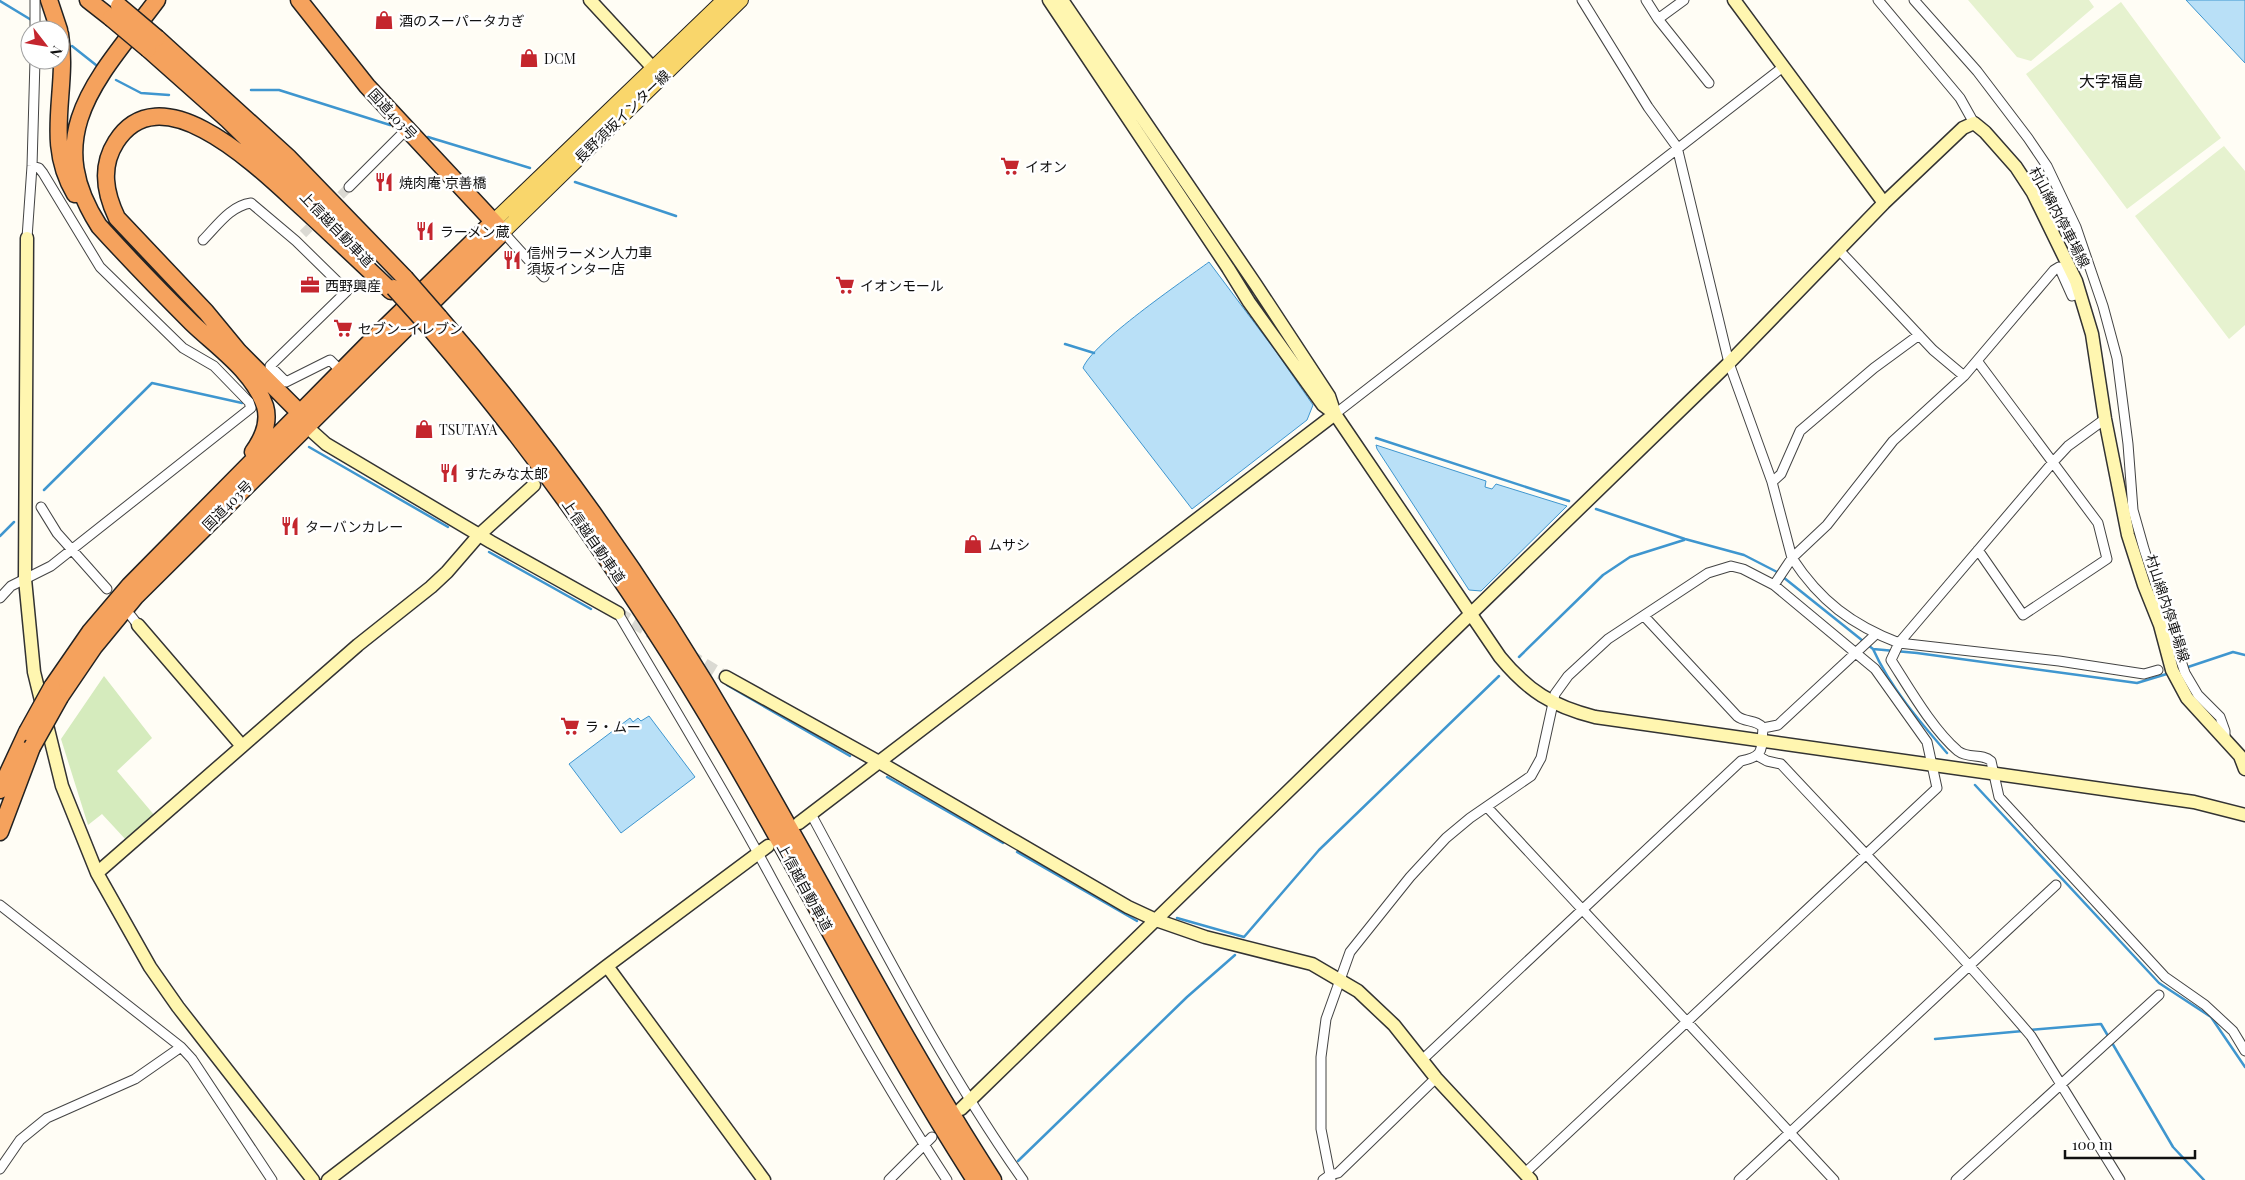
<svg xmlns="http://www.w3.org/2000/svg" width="2245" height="1180" font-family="'Playfair Display','Noto Sans JP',serif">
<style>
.green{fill:#d5ebbd}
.pitch{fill:#e6f2cf}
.water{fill:#b9e0f7;stroke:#3f96cf}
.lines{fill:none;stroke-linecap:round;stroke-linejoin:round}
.stream{stroke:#3f96cf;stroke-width:2.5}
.street-tunnel{stroke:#dbdad3;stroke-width:9;stroke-dasharray:9 4.5;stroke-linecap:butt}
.secondary-tunnel{stroke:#dbdad3;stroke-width:12;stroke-dasharray:12 6;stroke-linecap:butt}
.street-casing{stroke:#444;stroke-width:11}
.secondary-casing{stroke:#333;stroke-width:15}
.primary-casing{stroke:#222;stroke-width:16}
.highway-casing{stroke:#222;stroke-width:19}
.street{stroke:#fff;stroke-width:9}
.secondary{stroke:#fff6b0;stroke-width:12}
.primary{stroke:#f9d66b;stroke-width:14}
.highway{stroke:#f5a25d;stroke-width:16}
.highway-bridge-casing{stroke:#222;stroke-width:19;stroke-linecap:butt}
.highway-bridge{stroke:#f5a25d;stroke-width:16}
.labels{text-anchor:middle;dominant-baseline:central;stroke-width:5;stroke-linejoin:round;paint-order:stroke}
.poi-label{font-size:14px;fill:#111;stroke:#fff;text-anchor:start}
.street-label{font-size:14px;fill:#111;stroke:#fff}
.quarter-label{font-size:16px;fill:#111;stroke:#fff}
</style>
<rect width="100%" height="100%" fill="#fffdf5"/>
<!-- green -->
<path class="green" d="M104 676 152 738 117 771 155 816 127 841 102 814 88 825 61 739Z"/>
<!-- pitch -->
<path class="pitch" d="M1968 0H2089L2094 7 2031 61 2017 57Z
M2121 2 2221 138 2127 209 2026 74Z
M2224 146 2245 171V325L2229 339 2135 216Z"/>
<!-- water -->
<path class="water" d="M2186 0H2245V63Z
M1209 262 1277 353 1313 405 1307 420 1192 509 1083 368C1092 343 1183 281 1209 262Z
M1376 445 1486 481 1485 487 1492 489 1496 484 1567 506 1481 591 1469 590 1377 449Z
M649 716 695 777 621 833 569 764 630 718 633 722 638 718 641 721Z"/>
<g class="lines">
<!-- stream -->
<path class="stream" d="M0 1 33 21
M37 24 47 30
M72 46 96 65
M116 80 141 93 169 95
M251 90H279L390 125
M428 137 530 168
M575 182 676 216
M1065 344 1094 353
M1376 438 1569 501
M309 447 448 527
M44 490 152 383 242 403
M1596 509 1685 539 1744 555 1779 573
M0 536 14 522
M489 552 591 609
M1783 577 1873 649C1890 687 1920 722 1947 753
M1873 649 1917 653 2137 683 2170 673
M1519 657 1603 575 1630 557 1684 540
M2185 668 2233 652 2245 655
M727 685 850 756
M887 777 1003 843
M1975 785 2159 983 2211 1017 2245 1067
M1017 852 1137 921
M1177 918 1244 937 1319 850 1499 676
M2029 1030 2101 1024 2173 1147 2204 1180
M1935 1039 2023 1031
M1018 1161 1187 997 1235 955"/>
<!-- street-tunnel -->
<path class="street-tunnel" d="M331 205 349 187
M303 234 319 218"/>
<!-- secondary-tunnel -->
<path class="secondary-tunnel" d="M618 613 656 636
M689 655 726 677"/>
<!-- street casing -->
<g class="street-casing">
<path id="street" d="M35 0V30
M1582 0 1648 107 1677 147 1729 363 1772 482 1792 558 1827 525 1893 441 1964 376 2054 270 2059 267 2072 296 2080 294
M1646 0 1658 19 1684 0
M1878 0 1960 98 1974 123
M1914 0 1977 71 2028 138 2047 166 2076 227 2103 306 2117 358 2128 444 2133 510 2144 549 2185 673 2198 695 2220 717 2225 731V739
M1658 19 1709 83
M349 187 407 129
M503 232 544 277
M27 238 32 166 35 60
M203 240C217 226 230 206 251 203L296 241 347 291 270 366 286 382 330 360 341 371
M1839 250 1933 350 1964 376
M1978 362 2098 523 2107 559 2023 615 1978 550
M1335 414 1783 67
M1772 482 1781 474 1800 431 1874 368 1919 335
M41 507 57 533 107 589
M1774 585 1792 558C1820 601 1852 625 1899 643L1891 660C1909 688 1933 730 1958 751 1968 759 1982 753 1991 761L1999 797 2165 977 2205 1005 2233 1031 2245 1051
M0 598 11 586 51 566 251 408 249 402 214 366 183 348 100 267 43 173 39 168 32 166
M618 613C665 693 714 773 759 855 819 965 878 1075 947 1180
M131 616 138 625
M1644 616 1737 716C1745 723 1757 719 1763 728
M1899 643 2054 461 2068 446 2105 419
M1899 643 2059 661 2144 674 2158 670
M1758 756 1767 761 1781 764C1865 854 1951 942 2031 1036L2120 1180
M1487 807 1834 1180
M811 814C878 938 942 1065 1023 1180
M0 905 181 1047 192 1059 272 1180
M1422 1060 1741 761C1765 756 1761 750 1763 728L1778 725 1876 634
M0 1169 20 1140 47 1118 135 1079 181 1047
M889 1180 932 1137
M1323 1180 1330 1175 1338 1173 1436 1078
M1331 1180 1321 1129V1057L1326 1019 1350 952 1410 877 1446 838 1470 818 1531 776 1541 758 1555 694 1568 676 1608 639 1708 573 1731 566 1743 569 1774 585 1875 669 1927 742 1937 788 1525 1173
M1739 1180 2056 885
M1956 1180 2159 995"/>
</g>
<!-- secondary casing -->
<g class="secondary-casing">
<path id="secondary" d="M590 0 653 68
M1049 0 1228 268 1249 302 1323 405 1335 414 1329 396 1256 285 1062 0
M1734 0 1884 203
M27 238 25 579 34 672 62 786 97 873 150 967 178 1007 313 1180
M306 426 326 444 491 542 618 613
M138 625 242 746
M726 677 879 762 1128 907 1156 920 1205 937 1312 964 1358 991 1394 1025 1436 1078 1531 1180
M799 823 1335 414 1500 657C1528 691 1552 706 1595 717L2194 802 2245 815
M97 873 358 645 431 587 447 572 479 535 534 485
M607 966 764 1180
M961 1109 1729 363 1884 203 1963 128 1974 123 1985 132 2016 167 2033 193 2076 281 2092 334 2105 419 2128 535 2144 585 2160 625 2172 670 2187 698 2240 756 2245 769
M328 1180 607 966 768 846"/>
</g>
<!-- primary casing -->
<g class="primary-casing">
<path id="primary" d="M493 222 724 0
M503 232 741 0"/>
</g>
<!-- highway casing -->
<g class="highway-casing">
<path id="highway" d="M49 0 59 30
M88 0 111 18
M157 0C102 74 38 132 99 226 129 259 160 291 192 323 217 347 253 371 265 406 270 423 263 438 253 452
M60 34C69 91 43 141 75 194
M157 38 289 158 405 278
M148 49 228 120 327 217
M439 317C553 449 653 591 740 742 825 887 901 1038 993 1180
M429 327C541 458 639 598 726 747 810 890 885 1040 975 1180
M306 426 300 413 239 352 206 312 117 218C105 193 100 167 116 142 163 68 267 176 305 210 334 237 363 264 391 291
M52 687 90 632 130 585 368 344 493 222
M60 697 94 647 136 596 503 232 367 86 299 0
M0 790 27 732
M0 832 32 747"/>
</g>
<!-- street -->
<use href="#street" class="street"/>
<!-- secondary -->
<use href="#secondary" class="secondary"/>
<!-- primary -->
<use href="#primary" class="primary"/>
<!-- highway -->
<use href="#highway" class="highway"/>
<!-- highway-bridge casing -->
<g class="highway-bridge-casing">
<path id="highway-bridge" d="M119 6 157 38
M111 18 148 49
M405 278 439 317
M394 288 429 327
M27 732 52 687
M32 747 60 697"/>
</g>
<!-- highway-bridge -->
<use href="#highway-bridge" class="highway-bridge"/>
</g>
<!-- icons -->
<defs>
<g id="shop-bare" transform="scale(1.5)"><path d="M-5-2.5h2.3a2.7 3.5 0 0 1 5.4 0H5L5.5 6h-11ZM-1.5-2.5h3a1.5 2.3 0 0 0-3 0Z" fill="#c4262e" stroke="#fff" stroke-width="2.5" paint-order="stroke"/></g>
<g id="supermarket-bare" transform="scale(1.5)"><path d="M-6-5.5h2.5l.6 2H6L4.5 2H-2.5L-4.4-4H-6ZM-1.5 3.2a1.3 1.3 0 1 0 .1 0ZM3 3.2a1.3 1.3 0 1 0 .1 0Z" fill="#c4262e" stroke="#fff" stroke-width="2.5" paint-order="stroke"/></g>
<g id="restaurant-bare" transform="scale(1.5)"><path d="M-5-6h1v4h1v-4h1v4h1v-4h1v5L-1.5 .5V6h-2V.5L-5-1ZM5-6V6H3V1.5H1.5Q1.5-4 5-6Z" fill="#c4262e" stroke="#fff" stroke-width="2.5" paint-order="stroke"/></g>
<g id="office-bare" transform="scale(1.5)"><path d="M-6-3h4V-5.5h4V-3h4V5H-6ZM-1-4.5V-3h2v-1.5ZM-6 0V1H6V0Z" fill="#c4262e" stroke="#fff" stroke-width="2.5" paint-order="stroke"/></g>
</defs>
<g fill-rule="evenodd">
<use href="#shop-bare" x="384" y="20"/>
<use href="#shop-bare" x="529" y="58"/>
<use href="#supermarket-bare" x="1010" y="166"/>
<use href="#restaurant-bare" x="384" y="182"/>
<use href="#restaurant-bare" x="425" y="231"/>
<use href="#restaurant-bare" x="512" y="260"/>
<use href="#office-bare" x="310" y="285"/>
<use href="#supermarket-bare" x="845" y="285"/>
<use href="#supermarket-bare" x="343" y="328"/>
<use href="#shop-bare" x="424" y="429"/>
<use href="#restaurant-bare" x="449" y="473"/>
<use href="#restaurant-bare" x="290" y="526"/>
<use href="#shop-bare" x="973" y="544"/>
<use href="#supermarket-bare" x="570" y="726"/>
</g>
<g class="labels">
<!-- poi labels -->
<g class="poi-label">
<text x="399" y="20">酒のスーパータカぎ</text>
<text x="544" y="58">DCM</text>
<text x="1025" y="166">イオン</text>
<text x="399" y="182">焼肉庵 京善橋</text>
<text x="440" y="231">ラーメン蔵</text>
<text x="527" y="252">信州ラーメン人力車<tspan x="527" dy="16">須坂インター店</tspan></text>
<text x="325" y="285">西野興産</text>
<text x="860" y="285">イオンモール</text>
<text x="358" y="328">セブン-イレブン</text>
<text x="439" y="429">TSUTAYA</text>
<text x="464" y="473">すたみな太郎</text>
<text x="305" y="526">ターバンカレー</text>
<text x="988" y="544">ムサシ</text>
<text x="585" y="726">ラ・ムー</text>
</g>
<!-- street labels -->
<g class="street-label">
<text transform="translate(393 114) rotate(47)">国道403号</text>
<text transform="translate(622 116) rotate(-44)">長野須坂インター線</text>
<text transform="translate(2060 217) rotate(62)">村山綿内停車場線</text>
<text transform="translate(337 229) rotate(46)">上信越自動車道</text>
<text transform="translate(227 505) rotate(-45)">国道403号</text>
<text transform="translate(594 541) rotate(55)">上信越自動車道</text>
<text transform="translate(2168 608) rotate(72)">村山綿内停車場線</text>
<text transform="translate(805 887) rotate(61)">上信越自動車道</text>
</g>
<!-- quarter labels -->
<g class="quarter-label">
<text x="2111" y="80">大字福島</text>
</g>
</g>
<!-- north arrow -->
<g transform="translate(45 45) rotate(121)"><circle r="24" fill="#ffffff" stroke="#a0a0a0"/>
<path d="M0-4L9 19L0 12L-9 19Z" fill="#c4262e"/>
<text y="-8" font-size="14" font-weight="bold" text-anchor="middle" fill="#111111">N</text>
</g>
<!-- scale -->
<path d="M2065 1150v8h130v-8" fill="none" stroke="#111111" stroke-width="2.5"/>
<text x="2072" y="1150" font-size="15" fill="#111111" stroke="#ffffff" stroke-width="4" paint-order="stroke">100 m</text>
</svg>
